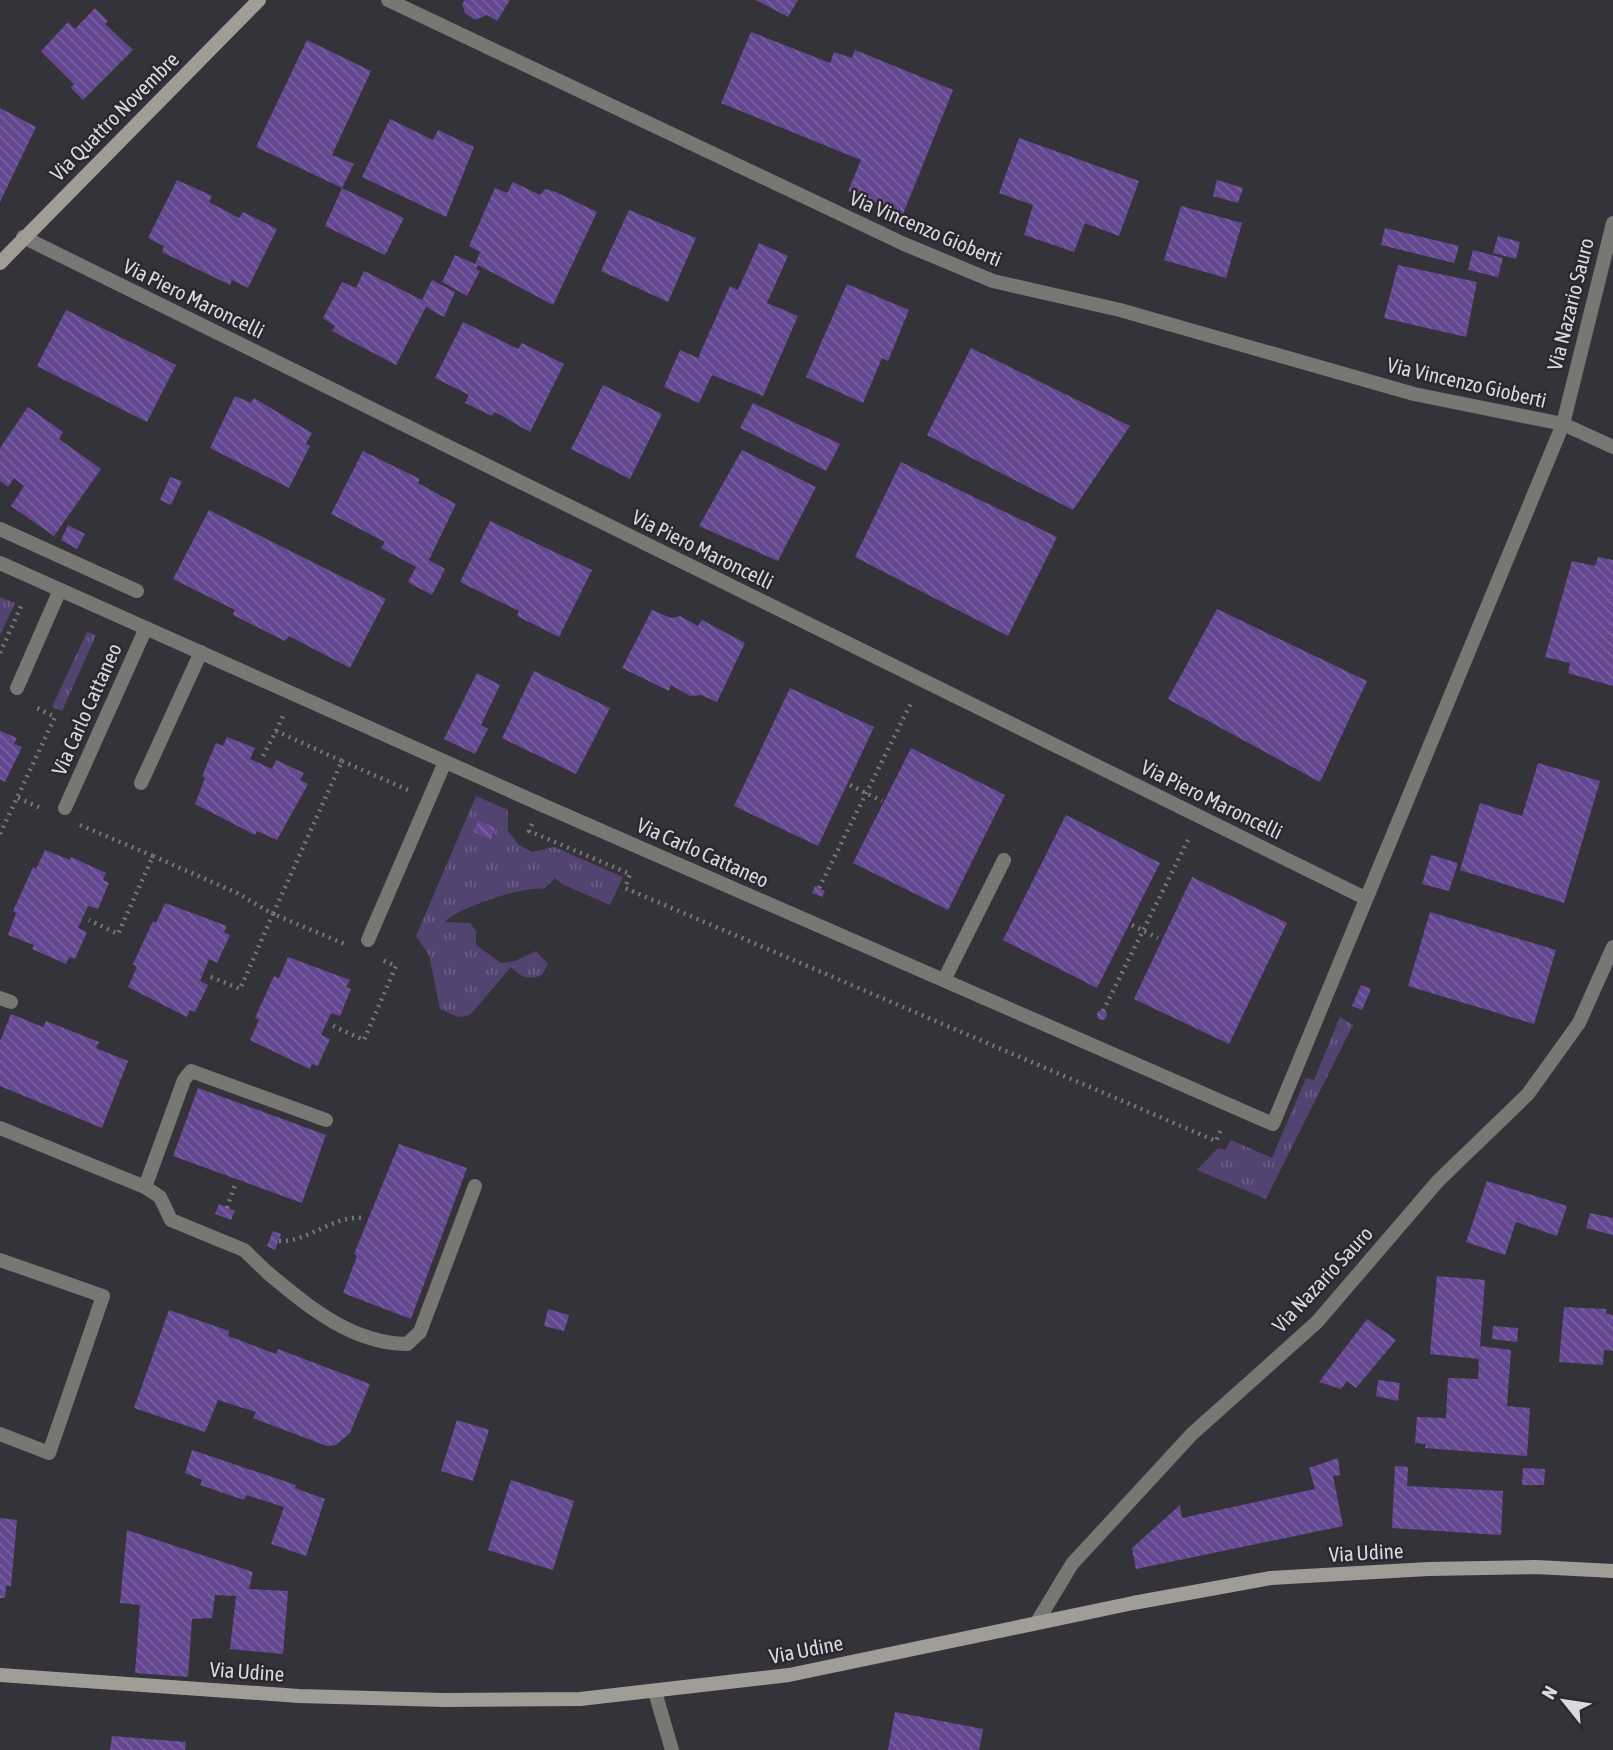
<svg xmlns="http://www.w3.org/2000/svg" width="1613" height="1750" font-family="'Asap Condensed',sans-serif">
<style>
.grass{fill:url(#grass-tufts);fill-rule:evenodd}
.building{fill:url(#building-back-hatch)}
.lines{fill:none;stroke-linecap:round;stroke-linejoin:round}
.path{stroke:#78767c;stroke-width:4.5;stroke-dasharray:2 5;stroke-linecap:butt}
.lane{stroke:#797774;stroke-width:14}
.street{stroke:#797774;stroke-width:14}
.secondary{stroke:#a09d97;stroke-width:14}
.labels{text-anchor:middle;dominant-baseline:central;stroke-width:5;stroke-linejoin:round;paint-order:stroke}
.street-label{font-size:21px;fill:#dbd9de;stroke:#2b292f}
</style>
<defs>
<pattern id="grass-tufts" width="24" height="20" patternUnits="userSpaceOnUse" patternTransform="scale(1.75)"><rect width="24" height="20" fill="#534370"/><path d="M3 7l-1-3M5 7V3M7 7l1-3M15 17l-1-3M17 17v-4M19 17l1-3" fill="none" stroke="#6b5e84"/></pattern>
<pattern id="building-back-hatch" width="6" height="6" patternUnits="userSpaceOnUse" patternTransform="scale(1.75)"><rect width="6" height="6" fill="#634790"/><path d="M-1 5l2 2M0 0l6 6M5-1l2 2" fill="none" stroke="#79619f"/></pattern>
</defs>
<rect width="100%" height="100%" fill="#35333a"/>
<!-- grass -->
<path class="grass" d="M0 597 15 603 0 636Z
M87 632 96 635 62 711 52 707Z
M476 796 508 810V831L519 845 532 852 554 847 623 877 610 905 562 884 555 878 544 889C527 885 456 908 445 922L470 923 476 931V945L501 963 515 961 536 951 548 964 542 975C527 981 522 977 511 967L470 1015 458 1017 440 1009 429 955 416 936ZM478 820 496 828 491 840 473 832Z
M1340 1017 1353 1025 1266 1199 1197 1170 1218 1148 1225 1150 1231 1140 1272 1158 1306 1078 1314 1080Z"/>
<!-- building -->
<path class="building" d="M465 0H510L497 21 487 15 475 20 465 13 462 4Z
M756 0H798L788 17Z
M95 8 108 21 105 24 133 50 83 100 71 88 74 84 41 51 68 22 75 29Z
M751 32 830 63 834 52 852 58 855 50 953 90 903 214 848 191 861 160 721 103Z
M307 40 371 71 332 155 354 164 342 188 256 147Z
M0 108 36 127 0 202Z
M390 119 433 140 438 130 474 147 446 217 362 177Z
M1019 138 1139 181 1119 236 1085 223 1074 252 1024 235 1033 205 999 193Z
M177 180 212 196 209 202 239 218 243 212 277 229 248 288 232 280 230 285 162 252 164 246 148 238Z
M1217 180 1243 188 1238 203 1213 196Z
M513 182 540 195 545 189 556 192 597 212 553 305 478 265 476 269 480 271 467 296 442 282 455 255 475 264 480 252 469 246 495 188 507 193Z
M342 188 404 218 385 255 325 226Z
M1181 206 1242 223 1226 278 1164 260Z
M629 210 696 238 668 302 601 271Z
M1385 228 1459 246 1454 263 1381 245Z
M1498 236 1520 242 1516 259 1493 253Z
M759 243 788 256 767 303 798 316 763 396 712 375 699 403 664 387 680 350 698 358 730 286 738 290Z
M1473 250 1503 258 1498 277 1468 270Z
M1398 265 1477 282 1466 337 1384 318Z
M364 271 422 300 432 280 455 292 444 317 426 307 396 365 332 331 335 326 323 318 342 282 356 288Z
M847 284 909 310 888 361 882 358 863 403 806 377Z
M66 310 176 365 147 422 37 366Z
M463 322 518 349 522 343 564 364 530 432 495 412 492 416 465 403 469 395 435 378Z
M971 348 1130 426 1073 510 927 435Z
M603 385 662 414 630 479 571 449Z
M235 396 251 403 254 398 312 433 306 444 310 446 289 488 210 448Z
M753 403 840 444 826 471 740 428Z
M28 407 63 432 59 439 101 469 54 536 11 506 24 486 14 478 8 487 0 481V448Z
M742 450 816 487 778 561 699 526Z
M363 451 420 479 418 483 456 504 429 560 445 569 432 595 408 582 416 567 381 548 385 542 331 514Z
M901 462 1057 537 1008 636 855 557Z
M170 477 182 481 171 505 160 500Z
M209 510 386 599 350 668 289 636 285 641 233 615 235 610 173 579Z
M490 521 592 570 559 637 517 616 519 611 460 582Z
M68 525 85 534 77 549 61 540Z
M1598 557 1613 560V686L1568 673 1570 663 1545 657 1572 561 1595 566Z
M1217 609 1367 681 1320 782 1168 699Z
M652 610 671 618 680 616 698 626 702 620 745 643 717 702 701 695 690 696 671 685 669 691 622 668Z
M534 671 610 708 576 774 502 738Z
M477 673 500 685 481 725 488 729 475 754 444 739Z
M790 688 874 727 818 846 734 806Z
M0 731 17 738 14 744 22 747 5 782 0 779Z
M227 737 255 748 250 759 272 769 276 760 304 773 300 780 308 784 277 840 257 831 255 835 195 804 205 778 202 776 216 743 223 746Z
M911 748 1005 795 948 910 853 863Z
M1538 763 1600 781 1564 903 1460 870 1480 803 1522 816Z
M1066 815 1160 863 1097 988 1003 940Z
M478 820 496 828 491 840 473 832Z
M45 850 70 860 71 857 106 873 103 880 109 883 98 909 88 906 78 928 87 932 75 959 69 957 66 964 32 949 34 945 8 935 16 913 13 911 33 867 36 869Z
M1431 855 1458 863 1449 891 1422 884Z
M1192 877 1287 923 1229 1044 1134 999Z
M815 886 825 891 822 897 812 893Z
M165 903 227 926 224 932 230 935 217 963 209 959 200 981 208 985 195 1012 190 1010 187 1017 128 987 137 967 133 964 153 921 156 923Z
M1430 912 1556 950 1534 1024 1408 986Z
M288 957 350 980 346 987 351 989 340 1016 331 1013 321 1035 330 1039 318 1066 312 1064 310 1069 250 1040 259 1020 255 1018 274 976 279 978Z
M1361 985 1371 989 1362 1010 1352 1006Z
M1097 1015a5 5 0 1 1 10 0a5 5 0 1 1-10 0Z
M11 1014 43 1027 46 1021 99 1042 96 1048 128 1061 102 1128 0 1086V1041Z
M198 1088 326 1135 302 1203 173 1156Z
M399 1144 467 1168 411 1319 343 1293 357 1256 354 1254Z
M1487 1181 1567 1206 1557 1236 1516 1222 1505 1255 1466 1242Z
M219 1204 235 1211 231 1220 215 1214Z
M1590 1213 1613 1218V1235L1586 1228Z
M273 1231 281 1234 275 1250 267 1246Z
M1437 1276 1485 1280 1480 1346 1511 1350 1507 1406 1530 1408 1527 1456 1425 1448 1426 1444 1415 1443 1417 1417 1446 1418 1448 1378 1478 1379 1479 1359 1430 1354Z
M1564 1307 1606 1309V1314L1613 1315V1351L1604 1350 1603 1365 1559 1362Z
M548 1309 569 1315 564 1331 544 1326Z
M169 1310 229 1331 228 1336 276 1354 278 1349 370 1384 350 1433 336 1445 327 1446 253 1418 256 1412 218 1400 205 1432 134 1408Z
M1367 1319 1396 1340 1356 1388 1347 1381 1341 1389 1319 1382Z
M1493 1326 1518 1328 1517 1342 1492 1339Z
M1378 1380 1400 1383 1398 1401 1376 1396Z
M457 1420 489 1430 473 1481 441 1471Z
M192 1450 296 1485 295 1488 325 1499 306 1556 271 1544 284 1507 246 1495 244 1500 200 1485 202 1480 185 1473Z
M1338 1458 1340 1475 1333 1476 1343 1526 1136 1569 1132 1548 1180 1505 1182 1518 1315 1489 1309 1468Z
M1395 1466 1408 1467 1407 1486 1503 1491 1501 1535 1392 1528Z
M1523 1468 1545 1469 1544 1485H1522Z
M511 1480 574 1501 553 1570 488 1550Z
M0 1518 17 1520 11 1586H6L5 1598H0Z
M127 1530 253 1572 249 1589 288 1591 283 1654 230 1649 236 1596 215 1595 212 1618 192 1619 188 1677 135 1673 140 1605 120 1603Z
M895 1712 983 1729 979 1750H888Z
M112 1736 186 1742 185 1750H110Z"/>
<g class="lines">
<!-- path -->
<path class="path" d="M0 653 22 604
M276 731 283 716
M263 756 276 731 342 761 273 914 345 944
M342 761 408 790
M850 785 882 801
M18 798 43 809
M532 824 529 831 630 874 625 888 1216 1141 1222 1127
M80 825 153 856 118 934 89 920
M0 834 55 717 33 706
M153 856 237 893 273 914 240 989 209 976
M819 888 912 701
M1132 925 1158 938
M1103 1011 1190 836
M333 1026 364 1040 396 966 382 960
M227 1208 236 1182
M279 1241C309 1242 333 1215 363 1218"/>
<!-- lane -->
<path class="lane" d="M0 529 137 591
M17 688 60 590
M141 783 201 652
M65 808 146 628
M368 940 445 762
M944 980 1004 860
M0 998 11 1002
M145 1187 184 1080 191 1071 326 1120
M0 1260 103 1296 49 1453 0 1434
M268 1273C309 1307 351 1343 407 1344L420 1332 475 1186"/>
<!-- street -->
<path class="street" d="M388 0 904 244 993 281 1120 310 1414 394 1563 424 1613 447
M23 237 1365 898
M0 563 540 804 1273 1124 1563 424 1613 223
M0 1128 145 1187 160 1197 171 1220 244 1250 268 1273
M1037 1622 1072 1564 1192 1434 1317 1322 1438 1181 1528 1094 1579 1023 1613 947
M655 1692 672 1750"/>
<!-- secondary -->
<path class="secondary" d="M0 263 259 0
M0 1675 299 1696 444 1700 580 1699 789 1675 1133 1603 1271 1578 1428 1569 1536 1567 1613 1571"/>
</g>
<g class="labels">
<!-- street labels -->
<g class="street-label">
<text transform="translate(114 116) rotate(-45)">Via Quattro Novembre</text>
<text transform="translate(926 228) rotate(23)">Via Vincenzo Gioberti</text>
<text transform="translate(194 298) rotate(26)">Via Piero Maroncelli</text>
<text transform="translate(1570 304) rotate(-76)">Via Nazario Sauro</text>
<text transform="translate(1467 382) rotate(13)">Via Vincenzo Gioberti</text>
<text transform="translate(703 549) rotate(26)">Via Piero Maroncelli</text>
<text transform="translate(86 709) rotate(-66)">Via Carlo Cattaneo</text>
<text transform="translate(1212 799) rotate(26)">Via Piero Maroncelli</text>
<text transform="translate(703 852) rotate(24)">Via Carlo Cattaneo</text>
<text transform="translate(1322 1279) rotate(-47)">Via Nazario Sauro</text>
<text transform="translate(1366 1552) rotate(-3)">Via Udine</text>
<text transform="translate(806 1649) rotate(-11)">Via Udine</text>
<text transform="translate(247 1671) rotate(4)">Via Udine</text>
</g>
</g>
<!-- north arrow -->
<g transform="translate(1564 1701) rotate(300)" stroke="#2b292f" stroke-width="5" paint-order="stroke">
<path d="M0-5L12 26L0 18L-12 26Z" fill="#dbd9de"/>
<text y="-10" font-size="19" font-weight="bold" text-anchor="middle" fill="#dbd9de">N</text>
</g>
</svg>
